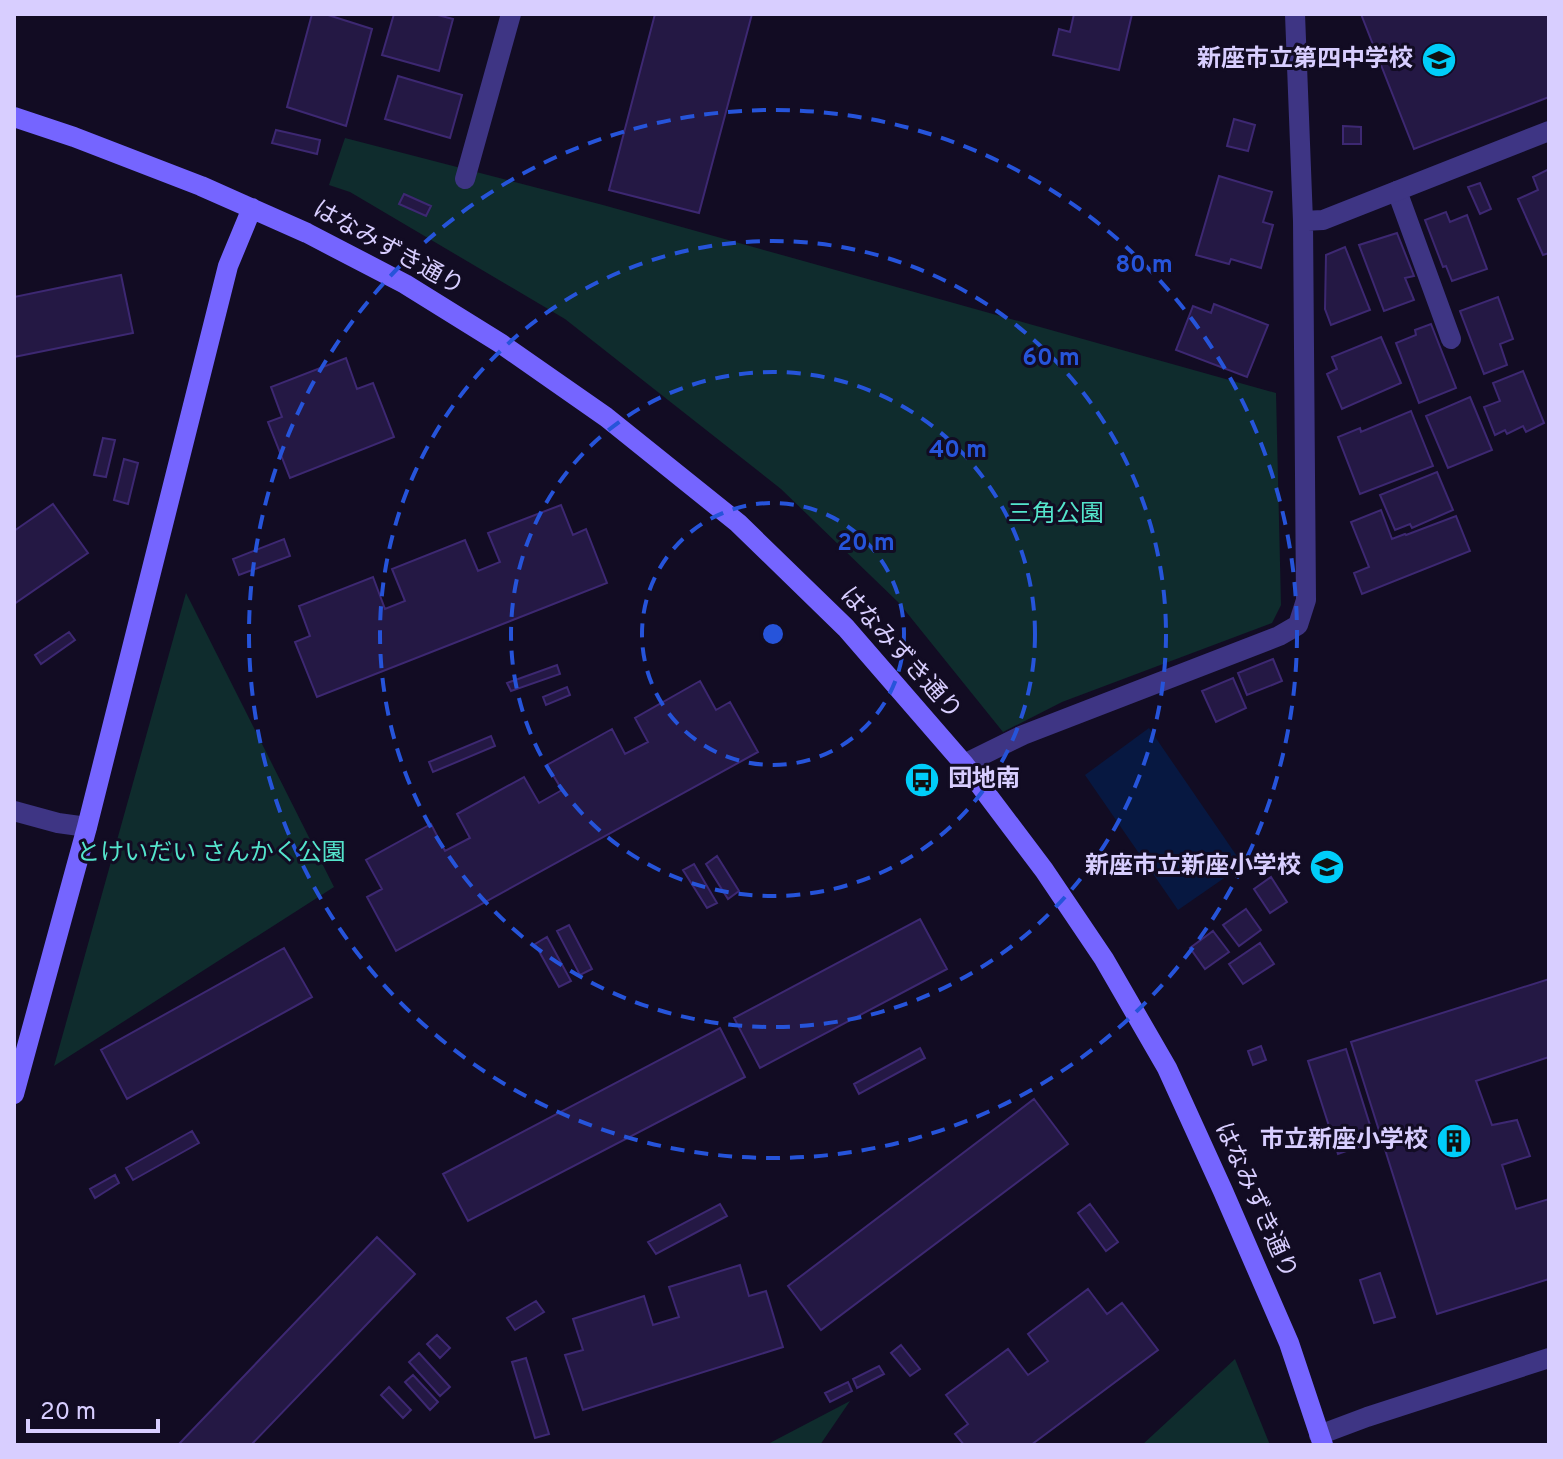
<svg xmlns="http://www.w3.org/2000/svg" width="1563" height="1459" font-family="Overpass,'Noto Sans JP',sans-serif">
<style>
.green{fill:#0f2c2d}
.water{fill:#071841}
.building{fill:#241844;stroke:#3d2872;stroke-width:2}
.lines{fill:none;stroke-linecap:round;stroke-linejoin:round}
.lane{stroke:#3e3584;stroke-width:20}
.street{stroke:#3e3584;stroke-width:20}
.secondary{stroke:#7565ff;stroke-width:20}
.ring{fill:none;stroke:#2654da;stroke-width:4;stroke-dasharray:14 10}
.labels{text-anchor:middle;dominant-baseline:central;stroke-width:6;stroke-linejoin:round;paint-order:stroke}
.poi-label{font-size:24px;font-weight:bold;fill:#d8ceff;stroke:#120c23;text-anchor:end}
.street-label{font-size:24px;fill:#d8ceff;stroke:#120c23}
.park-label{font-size:24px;fill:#54e5cc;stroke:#120c23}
.centre{fill:#2654da;stroke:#120c23;stroke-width:4}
.ring-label{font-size:24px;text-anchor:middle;font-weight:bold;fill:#2654da;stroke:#120c23;stroke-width:6;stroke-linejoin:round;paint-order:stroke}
</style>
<rect width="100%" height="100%" fill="#120c23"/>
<!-- green -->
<path class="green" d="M345 138 603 205 1276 393 1281 605 1272 623 1062 702 1003 732 899 603 781 489 565 319 350 192 329 185Z
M186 593 334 887 54 1066Z
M1235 1359 1270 1445H1142Z
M850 1401 820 1445H766Z"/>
<!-- water -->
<path class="water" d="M1149 728 1243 865 1178 910 1085 775Z"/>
<!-- building -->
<path class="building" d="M312 14H325L372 29 346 126 287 107Z
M394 14H434L453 19 439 71 382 55Z
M655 14H752L699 213 609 190Z
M1074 14H1132L1119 70 1053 55 1059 29 1070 32Z
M1361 14H1549V97L1414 149Z
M398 76 462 95 450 138 385 119Z
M1234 119 1255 125 1248 151 1227 146Z
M1343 126 1361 127V144H1343Z
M276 130 320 140 317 154 272 143Z
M1549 169V253L1543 255 1518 199 1538 190 1533 177Z
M1219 176 1272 192 1263 222 1273 225 1261 268 1231 259 1229 264 1196 255Z
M1480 183 1491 209 1480 214 1468 187Z
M404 194 431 206 426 216 399 204Z
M1446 212 1450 222 1467 215 1487 269 1452 281 1446 266 1443 267 1425 220Z
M1397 233 1414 276 1405 278 1414 300 1384 311 1359 245Z
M1345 247 1370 310 1331 325 1325 309 1326 255Z
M121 275 133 333 14 357V297Z
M1498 297 1513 339 1500 344 1507 365 1484 374 1460 311Z
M1214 304 1268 325 1247 377 1176 350 1193 306 1211 313Z
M1431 324 1456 388 1419 403 1396 343 1416 335 1415 330Z
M1381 337 1401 383 1342 409 1327 374 1337 369 1332 357Z
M346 358 357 389 373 383 394 437 290 478 268 422 282 417 271 387Z
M1523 371 1544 423 1526 432 1523 426 1507 434 1505 430 1495 435 1484 407 1500 401 1493 383Z
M1470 397 1492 450 1448 468 1426 416Z
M1411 411 1433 466 1360 494 1338 437 1360 428 1361 432Z
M103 438 115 440 106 477 94 475Z
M124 459 138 463 128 504 114 500Z
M1437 472 1453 510 1412 528 1410 524 1395 530 1380 495Z
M53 504 88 553 14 604V531Z
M561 505 573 535 586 529 607 583 317 697 295 642 310 636 299 606 373 577 385 609 405 601 392 569 465 540 478 571 500 562 488 533Z
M1381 510 1392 539 1405 534 1406 535 1456 516 1470 551 1362 594 1354 573 1369 567 1351 522Z
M284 539 290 556 239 575 233 559Z
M69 632 75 640 41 664 35 655Z
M1273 659 1282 681 1247 695 1238 673Z
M557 665 560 674 511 691 507 683Z
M1233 678 1246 708 1216 722 1202 691Z
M700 681 716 710 730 702 758 752 396 951 367 897 382 889 366 860 431 824 445 851 470 838 457 814 524 777 539 803 562 790 547 765 612 729 625 754 648 742 635 718Z
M567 687 570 695 546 705 543 697Z
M491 736 495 746 433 772 429 762Z
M717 856 739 891 728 899 706 864Z
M694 864 717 903 707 908 683 870Z
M1271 877 1287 902 1270 913 1254 889Z
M1246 909 1261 930 1239 946 1223 925Z
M920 919 947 969 760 1068 734 1018Z
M569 925 592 969 580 975 557 931Z
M1213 931 1229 952 1205 969 1190 948Z
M547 937 571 981 559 987 535 944Z
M1260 943 1274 964 1243 984 1229 964Z
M284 948 312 997 127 1099 101 1050Z
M1549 979V1057L1476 1081 1492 1125 1517 1120 1530 1156 1502 1165 1516 1209 1549 1199V1279L1437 1314 1351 1042Z
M720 1028 745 1077 468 1221 443 1174Z
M1261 1046 1266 1060 1253 1065 1248 1051Z
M920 1048 925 1058 859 1094 854 1084Z
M1346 1049 1375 1141 1338 1154 1308 1061Z
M1034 1099 1068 1144 821 1330 788 1286Z
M192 1131 199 1143 133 1180 126 1168Z
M115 1175 119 1183 95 1198 90 1189Z
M720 1204 727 1216 656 1254 648 1242Z
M1090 1204 1118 1242 1106 1251 1078 1213Z
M377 1237 415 1274 251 1445H178Z
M740 1265 749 1296 766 1291 783 1347 583 1410 565 1355 583 1350 573 1319 644 1296 653 1325 679 1317 669 1287Z
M1380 1273 1395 1317 1374 1323 1360 1280Z
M1088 1289 1107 1314 1122 1303 1158 1350 1031 1445H964L955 1434 968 1424 946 1395 1008 1349 1028 1375 1048 1361 1028 1334Z
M536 1301 544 1312 515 1330 507 1318Z
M437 1335 450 1348 440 1358 427 1344Z
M901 1345 920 1369 910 1376 891 1353Z
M419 1353 450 1387 440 1396 409 1362Z
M526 1358 549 1434 535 1438 512 1362Z
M879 1366 884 1374 857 1388 853 1379Z
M413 1375 438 1402 430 1410 405 1382Z
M848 1382 852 1391 830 1402 825 1393Z
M389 1387 411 1410 403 1418 381 1395Z"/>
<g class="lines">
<!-- lane -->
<path class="lane" d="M465 179 511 14
M1397 191 1451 339"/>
<!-- street -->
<path class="street" d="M1303 221 1323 220 1549 131
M964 764 1023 735 1279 636 1298 625 1306 600 1303 221 1295 14
M14 811 58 823 87 827
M1319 1435 1367 1417 1549 1358"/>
<!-- secondary -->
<path class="secondary" d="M14 117 74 137 201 186 307 233 405 284 500 343 606 417 738 523 846 628 964 764 1044 870 1104 959 1167 1068 1223 1191 1289 1343 1323 1445
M14 1094 87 827 228 266 252 208"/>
</g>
<!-- distance rings -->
<g class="ring">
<circle cx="773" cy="634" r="131"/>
<circle cx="773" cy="634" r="262"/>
<circle cx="773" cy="634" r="393"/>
<circle cx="773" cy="634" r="524"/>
</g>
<!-- icons -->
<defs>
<g id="school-disc" transform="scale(1.8)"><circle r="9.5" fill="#00cdf9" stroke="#120c23"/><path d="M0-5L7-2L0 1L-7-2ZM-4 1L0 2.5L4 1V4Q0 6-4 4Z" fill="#111"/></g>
<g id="bus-disc" transform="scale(1.8)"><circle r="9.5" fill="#00cdf9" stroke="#120c23"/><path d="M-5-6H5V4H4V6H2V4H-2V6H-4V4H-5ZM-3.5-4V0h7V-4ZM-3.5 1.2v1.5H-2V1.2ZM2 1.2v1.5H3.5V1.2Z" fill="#111"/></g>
<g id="building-disc" transform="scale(1.8)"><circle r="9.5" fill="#00cdf9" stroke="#120c23"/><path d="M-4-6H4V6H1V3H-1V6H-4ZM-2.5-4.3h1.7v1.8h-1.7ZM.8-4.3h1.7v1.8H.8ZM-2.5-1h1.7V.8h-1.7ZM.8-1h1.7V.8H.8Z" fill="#111"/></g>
</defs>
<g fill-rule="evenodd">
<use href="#school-disc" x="1439" y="60"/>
<use href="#bus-disc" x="922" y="780"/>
<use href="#school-disc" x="1327" y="867"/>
<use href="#building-disc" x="1454" y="1141"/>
</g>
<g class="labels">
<!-- poi labels -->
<g class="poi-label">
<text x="1413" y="60">新座市立第四中学校</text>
<text x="948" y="780" text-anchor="start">団地南</text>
<text x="1301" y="867">新座市立新座小学校</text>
<text x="1428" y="1141">市立新座小学校</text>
</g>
<!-- street labels -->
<g class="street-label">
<text transform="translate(388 249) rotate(29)">はなみずき通り</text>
<text transform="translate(900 654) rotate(48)">はなみずき通り</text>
<text transform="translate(1255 1201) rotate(66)">はなみずき通り</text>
</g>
<!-- park labels -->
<g class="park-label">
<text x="1056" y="515">三角公園</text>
<text x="211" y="854">とけいだい さんかく公園</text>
</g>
</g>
<circle cx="773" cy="634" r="12" class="centre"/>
<g class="ring-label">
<text x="1144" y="272">80 m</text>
<text x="1051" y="365">60 m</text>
<text x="958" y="457">40 m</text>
<text x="866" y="550">20 m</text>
</g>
<!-- border -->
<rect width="1563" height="1459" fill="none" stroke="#d8ceff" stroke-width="32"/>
<!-- scale -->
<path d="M28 1419v12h130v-12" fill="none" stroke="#d8ceff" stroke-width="4"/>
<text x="40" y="1419" font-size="24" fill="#d8ceff" stroke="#120c23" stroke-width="6" paint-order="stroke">20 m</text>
</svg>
